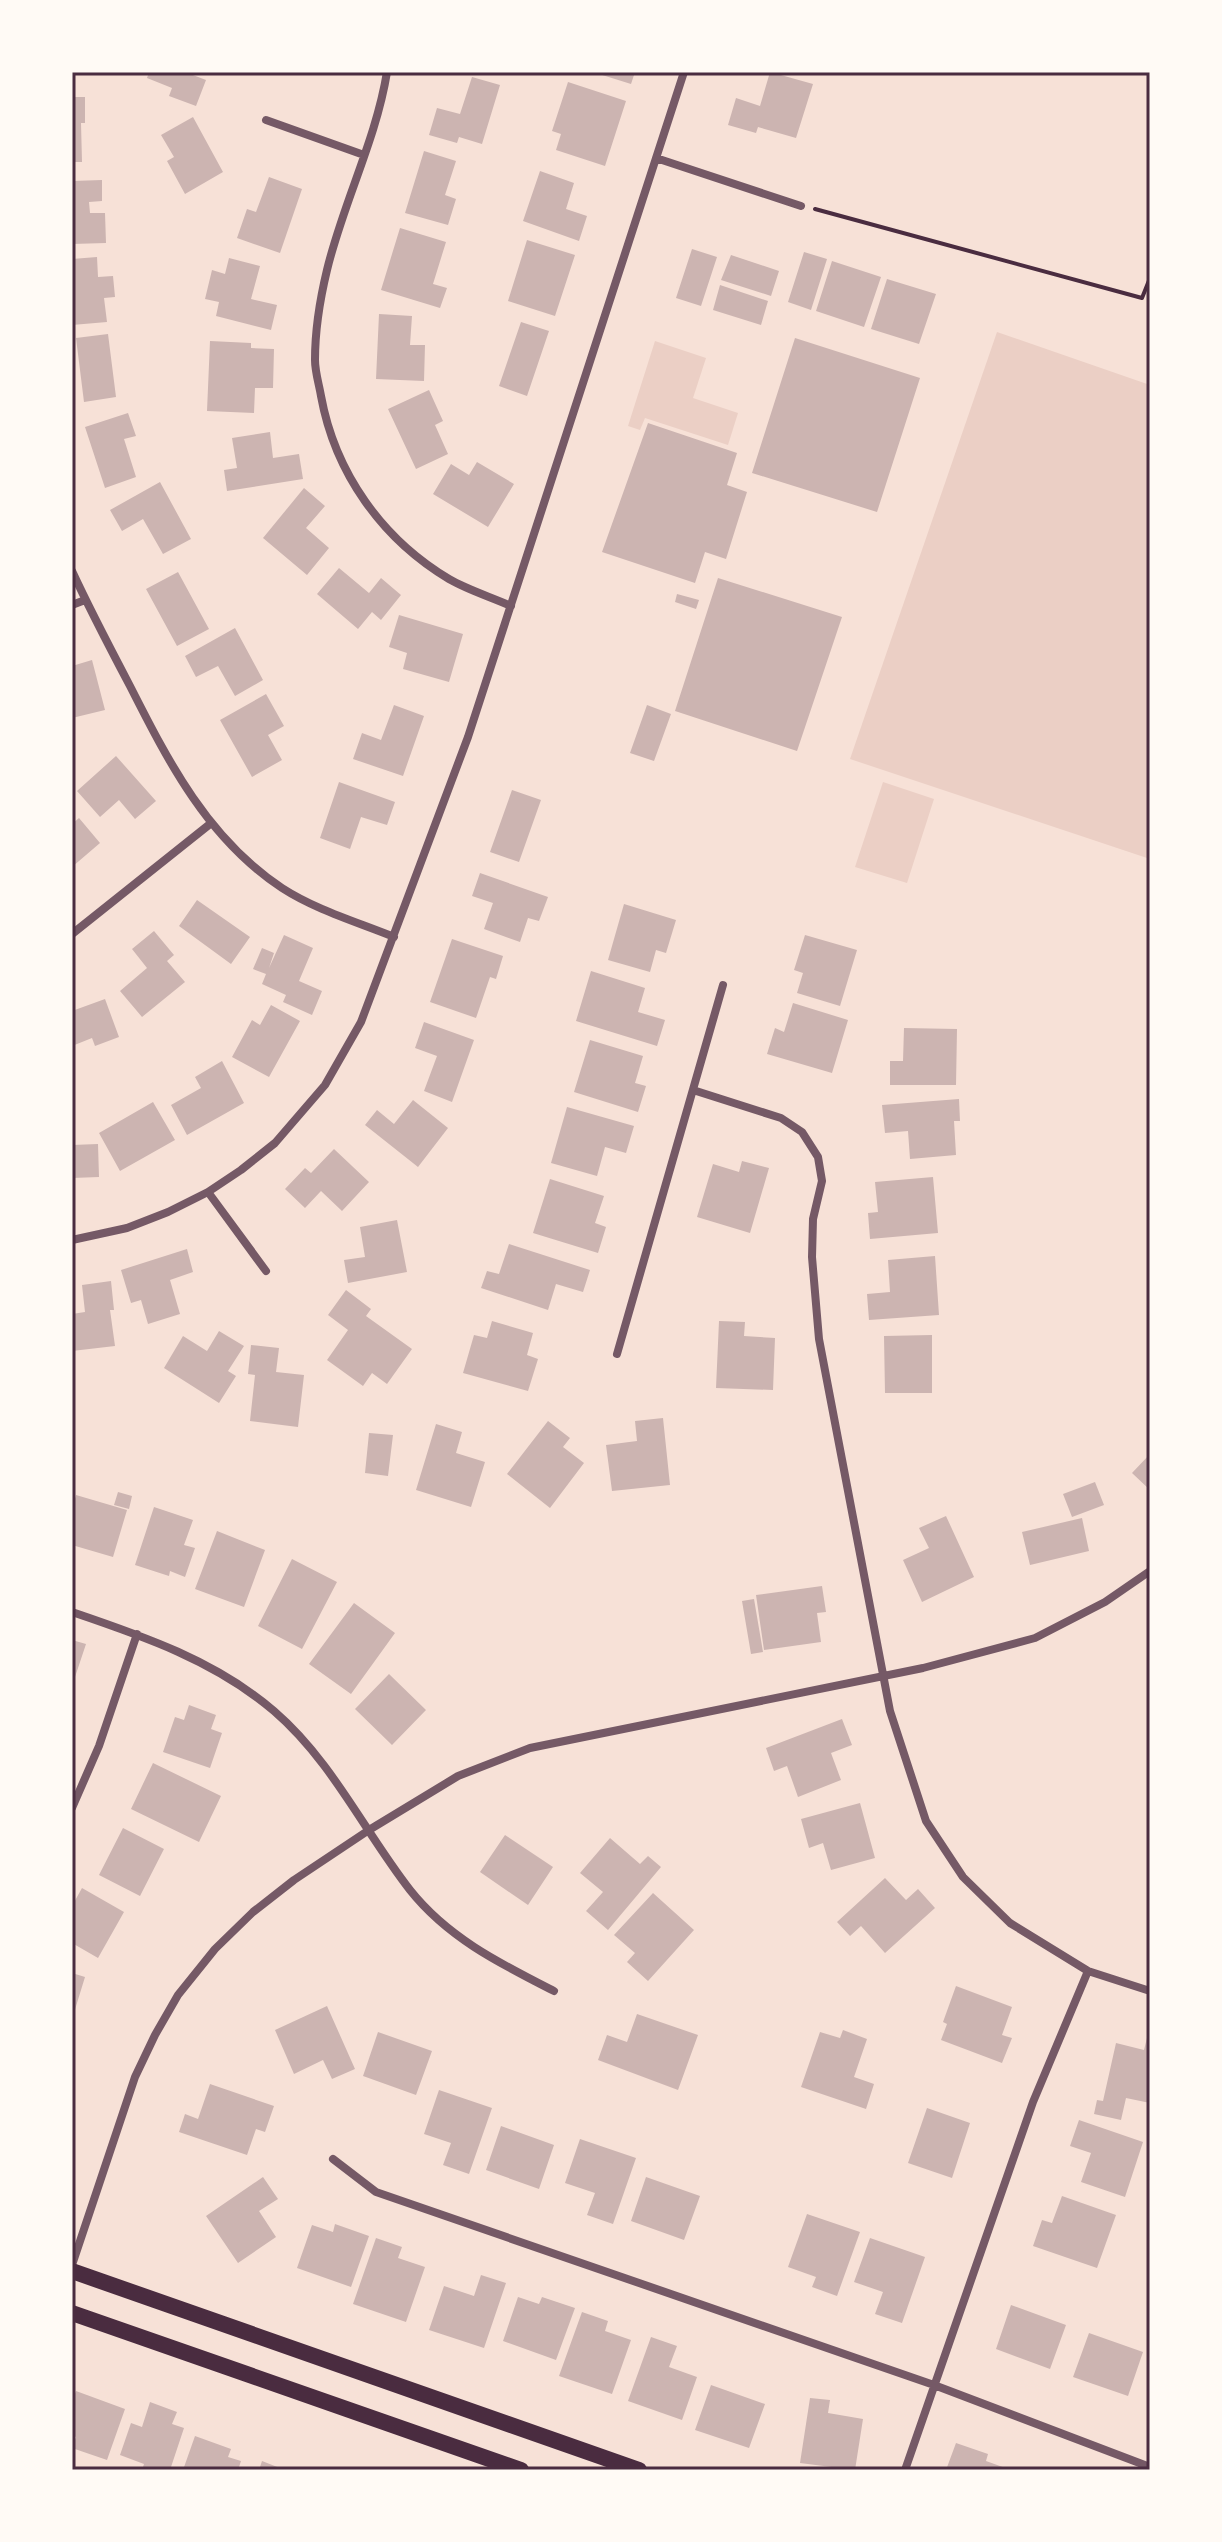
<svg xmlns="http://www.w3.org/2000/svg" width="1222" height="2542" font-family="'Work Sans',sans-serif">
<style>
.green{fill:#ebcfc5}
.building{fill:#ccb4b1}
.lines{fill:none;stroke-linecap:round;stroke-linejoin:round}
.path{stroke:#4a2c40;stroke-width:4}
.minor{stroke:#755966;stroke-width:8}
.secondary{stroke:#4a2c40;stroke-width:16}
.neatline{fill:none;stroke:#4a2c40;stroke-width:3}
</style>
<rect width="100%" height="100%" fill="#f7e1d7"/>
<!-- green -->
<path class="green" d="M997 332 1150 385V859L850 759Z
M655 341 706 358 693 398 738 413 728 445 645 418 640 430 628 426Z
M883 782 934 799 907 883 855 867Z"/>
<!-- building -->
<path class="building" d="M149 72H185L206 80 196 106 169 96 172 88 147 78Z
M600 72H635L631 84 599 74Z
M770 72 813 84 796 138 758 127 756 133 728 125 736 98 760 106Z
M472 77 500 85 482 144 459 137 457 143 429 135 437 108 460 114Z
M568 82 626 101 605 166 556 150 561 134 552 131Z
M72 97H85V123H81L82 162H72Z
M193 117 223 172 185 194 167 161 174 157 161 135Z
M424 151 456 161 445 195 456 199 448 225 405 213Z
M540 171 574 183 566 209 587 216 579 241 523 221Z
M269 177 302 189 280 253 237 238 247 209 256 212Z
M102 180V201L89 202 90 213H105L106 243 72 244V181Z
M400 228 446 242 433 284 447 288 440 308 381 290Z
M527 240 575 255 555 316 508 301Z
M692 249 717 257 701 306 676 298Z
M804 252 827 259 811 310 788 302Z
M731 255 779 271 771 296 721 280Z
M97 257 98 277 113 276 115 297 104 298 107 322 72 325V259Z
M229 258 260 266 251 299 277 305 271 330 216 316 219 302 205 299 212 270 225 274Z
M832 261 881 277 864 327 816 311Z
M887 279 936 294 919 344 871 329Z
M720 285 768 301 761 325 713 310Z
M379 314 412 316 410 345H425L424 381 376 379Z
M521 322 549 331 527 396 499 386Z
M108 334 116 397 84 402 76 338Z
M795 338 920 378 877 512 752 473Z
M210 341 251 343V348L274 349 273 388H255L254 413 207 411Z
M429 390 443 421 435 425 448 454 416 469 388 409Z
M128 413 136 436 124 439 136 477 105 488 85 427Z
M648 423 737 453 727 485 747 492 726 559 705 552 695 583 602 552Z
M270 432 273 458 299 454 303 479 227 491 224 470 237 468 232 438Z
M477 462 514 484 488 527 433 494 451 464 469 475Z
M160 482 191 539 163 554 143 519 122 531 110 510Z
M304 488 325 506 306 528 329 548 307 575 263 538Z
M339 568 369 593 381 578 401 595 381 620 372 612 358 629 317 594Z
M178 572 209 629 177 646 146 589Z
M718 578 842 617 797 751 675 711Z
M677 594 699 600 696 609 675 602Z
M399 615 463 634 449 682 403 669 407 653 389 647Z
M235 628 263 680 235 696 218 666 196 677 185 656Z
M92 660 105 710 72 718V666Z
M266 694 284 726 268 735 282 760 252 777 220 720Z
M394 705 424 716 403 776 353 759 362 733 381 740Z
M647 705 671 714 654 761 630 753Z
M116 756 156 801 135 819 119 800 100 817 77 791Z
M339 782 395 802 387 825 361 817 350 849 320 838Z
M512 790 541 800 519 862 490 852Z
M79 818 100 843 72 867V824Z
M480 873 548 897 539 921 528 918 520 942 484 929 493 903 472 896Z
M197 900 250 937 231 964 179 926Z
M624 904 676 920 666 953 656 950 650 972 608 960Z
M154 931 174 955 167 961 185 982 142 1017 120 991 147 968 132 949Z
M284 935 313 948 299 981 322 991 312 1015 283 1002 286 995 262 984 266 974 253 969 262 948 274 953 269 968Z
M805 935 857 950 840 1006 797 993 803 973 794 970Z
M452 939 503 956 496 979 490 977 476 1018 430 1002Z
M591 971 645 988 638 1012 665 1020 657 1046 576 1021Z
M105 999 119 1037 95 1046 92 1038 72 1046V1011Z
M793 1003 848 1020 832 1073 767 1054 775 1028 784 1032Z
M271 1005 300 1021 269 1077 232 1057 252 1020 260 1025Z
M424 1022 474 1040 452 1102 424 1091 437 1056 415 1048Z
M904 1028 957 1029 956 1085H890V1061H903Z
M590 1040 643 1056 635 1083 646 1086 638 1112 574 1092Z
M222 1061 244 1103 187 1135 171 1105 201 1088 195 1077Z
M959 1099 960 1121H954L956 1155 910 1159 908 1131 885 1133 882 1105Z
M413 1100 448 1128 418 1167 365 1125 377 1110 394 1124Z
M153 1102 175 1140 120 1171 99 1133Z
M567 1107 634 1126 626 1153 605 1147 597 1176 551 1163Z
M98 1144 99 1177 72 1178V1145Z
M334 1149 369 1182 342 1211 321 1191 305 1208 285 1189 305 1168 311 1173Z
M742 1161 769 1168 750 1233 697 1217 713 1164 739 1172Z
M933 1177 938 1233 870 1239 868 1213 878 1212 875 1182Z
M550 1179 604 1196 595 1223 606 1227 598 1253 533 1233Z
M397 1220 407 1272 348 1283 344 1260 365 1257 360 1227Z
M509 1244 590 1270 583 1292 556 1284 548 1310 481 1288 487 1271 499 1274Z
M187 1249 193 1272 170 1280 180 1314 148 1324 141 1300 131 1303 121 1270Z
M935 1256 939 1315 869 1320 867 1294 890 1292 888 1260Z
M111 1281 114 1310H110L115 1346 72 1351V1314L85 1312 82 1285Z
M346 1290 371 1309 366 1316 412 1349 387 1384 372 1373 363 1386 327 1360 348 1330 328 1315Z
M492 1321 533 1333 527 1355 538 1359 528 1391 463 1373 474 1335 487 1338Z
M719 1321 745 1322 744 1336 775 1338 773 1390 716 1388Z
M219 1331 244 1346 228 1371 236 1376 219 1403 164 1368 183 1336 207 1351Z
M932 1335V1393H885L884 1336Z
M251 1345 279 1348 276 1372 304 1375 298 1427 250 1421 255 1375 248 1374Z
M663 1418 670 1485 612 1491 606 1445 637 1441 635 1421Z
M548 1421 570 1438 563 1447 584 1463 550 1508 507 1474Z
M436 1424 462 1432 456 1453 485 1462 471 1507 416 1490Z
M369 1433 393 1435 388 1476 365 1473Z
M1150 1454V1490L1132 1473Z
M1095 1482 1104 1505 1072 1517 1063 1494Z
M118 1492 132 1496 129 1509 114 1505Z
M76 1495 127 1510 113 1557 72 1545V1510Z
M154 1507 193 1520 184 1545 195 1548 185 1577 170 1571 169 1576 135 1565Z
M946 1516 974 1577 922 1602 903 1560 929 1548 919 1528Z
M1082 1518 1089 1551 1030 1565 1022 1532Z
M217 1531 265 1550 244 1607 195 1589Z
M292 1559 337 1582 302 1649 258 1626Z
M822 1586 826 1612 817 1613 821 1642 764 1650 756 1595Z
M754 1599 763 1652 751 1654 742 1601Z
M354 1603 395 1633 351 1694 309 1664Z
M72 1640 86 1644 73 1683H72Z
M389 1674 426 1710 392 1745 355 1709Z
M189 1705 216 1715 211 1729 222 1733 210 1768 163 1752 175 1717 184 1720Z
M842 1719 852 1745 831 1753 841 1780 798 1797 787 1766 774 1771 766 1748Z
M153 1763 221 1796 199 1842 131 1809Z
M860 1803 875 1858 831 1870 823 1843 809 1848 801 1819Z
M123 1828 164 1849 140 1896 99 1875Z
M505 1835 553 1867 528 1905 480 1872Z
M610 1838 640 1864 648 1856 661 1867 608 1930 586 1911 603 1892 580 1873Z
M885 1878 906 1900 918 1889 935 1908 885 1953 861 1926 850 1936 837 1922Z
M82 1888 124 1912 98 1958 72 1943V1906Z
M653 1893 694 1930 648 1981 627 1962 635 1953 614 1935Z
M72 1973 85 1977 73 2016H72Z
M956 1986 1012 2007 1002 2035 1012 2038 1002 2063 941 2040 947 2024 943 2022Z
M327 2006 355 2069 332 2079 323 2060 294 2074 275 2030Z
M637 2014 698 2035 678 2090 598 2060 607 2035 627 2042Z
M843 2030 867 2039 854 2077 874 2084 866 2109 801 2087 820 2032 840 2038Z
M1149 2030 1150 2103 1126 2098 1121 2120 1094 2114 1097 2100 1103 2101 1116 2043 1144 2050Z
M378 2032 432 2051 416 2095 363 2076Z
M210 2084 274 2106 265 2132 256 2129 247 2155 179 2132 185 2114 198 2119Z
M439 2090 492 2108 469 2174 443 2165 451 2143 424 2134Z
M927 2108 970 2123 952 2178 908 2163Z
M1079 2120 1143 2142 1125 2197 1081 2182 1091 2153 1070 2146Z
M501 2126 554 2145 539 2189 486 2170Z
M580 2139 636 2158 613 2224 587 2215 595 2193 565 2183Z
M263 2177 278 2199 259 2211 276 2237 238 2263 206 2216Z
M646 2177 700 2196 684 2240 631 2221Z
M1062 2196 1116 2215 1097 2268 1033 2246 1042 2220 1052 2223Z
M807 2214 860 2232 837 2296 812 2287 816 2277 788 2267Z
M335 2224 369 2236 351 2287 297 2268 312 2225 333 2232Z
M376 2238 402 2247 398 2258 425 2267 406 2322 353 2304Z
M870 2238 925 2257 902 2323 875 2314 883 2292 854 2282Z
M481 2275 506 2283 484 2348 429 2330 444 2286 474 2296Z
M518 2297 539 2304 542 2297 575 2308 556 2360 503 2341Z
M1011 2305 1066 2325 1050 2369 996 2349Z
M582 2312 608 2321 605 2331 631 2340 612 2394 559 2376Z
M1089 2333 1143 2352 1128 2396 1073 2377Z
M651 2337 677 2346 669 2367 697 2377 682 2420 628 2401Z
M711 2385 765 2404 749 2448 695 2430Z
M76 2391 125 2409 107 2460 72 2448 76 2437 72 2435V2401Z
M810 2398 830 2400 828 2413 863 2419 855 2470 800 2463Z
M150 2402 177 2412 172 2424 184 2428 170 2470H142L144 2464 120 2455 131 2423 142 2427Z
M195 2436 231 2449 228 2457 241 2461 238 2470H183Z
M956 2443 988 2454 986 2461 1011 2470H946Z
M262 2461 285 2470H259Z"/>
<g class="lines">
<!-- path -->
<path class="path" d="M815 209 1142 298 1150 278"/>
<!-- minor -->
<path class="minor" d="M387 72C376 140 343 203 327 270 320 299 315 330 315 360 315 372 319 384 321 396 335 473 382 539 449 579 468 590 491 597 511 606
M266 120 364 155
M656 158 801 206
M72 571C90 610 110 648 130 686 169 763 208 839 282 888 316 910 357 922 394 937
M72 605 85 600
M72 934 210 824
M693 1090 781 1118 802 1132 818 1157 822 1181 813 1219 812 1257 819 1339 890 1711 926 1821 963 1877 1010 1923 1088 1971 1150 1991
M208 1192 266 1271
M72 1240 127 1228 168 1212 208 1192 241 1170 275 1143 325 1085 361 1022 468 737 684 72
M617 1354 723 985
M72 1612C143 1636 216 1661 274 1711 332 1761 364 1831 410 1890 448 1938 501 1964 554 1991
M72 1808 99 1746 137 1634
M333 2159 376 2192 934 2385 1150 2467
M72 2265 135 2077 155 2035 178 1995 215 1949 253 1912 294 1880 369 1830 458 1776 530 1748 923 1668 1035 1638 1105 1602 1150 1571
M905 2470 1033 2102 1088 1971"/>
<!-- secondary -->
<path class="secondary" d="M72 2271 639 2470
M72 2313 521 2470"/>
</g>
<!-- border -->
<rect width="1222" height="2542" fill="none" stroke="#fffaf5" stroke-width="148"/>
<rect x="74" y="74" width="1074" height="2394" class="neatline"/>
</svg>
